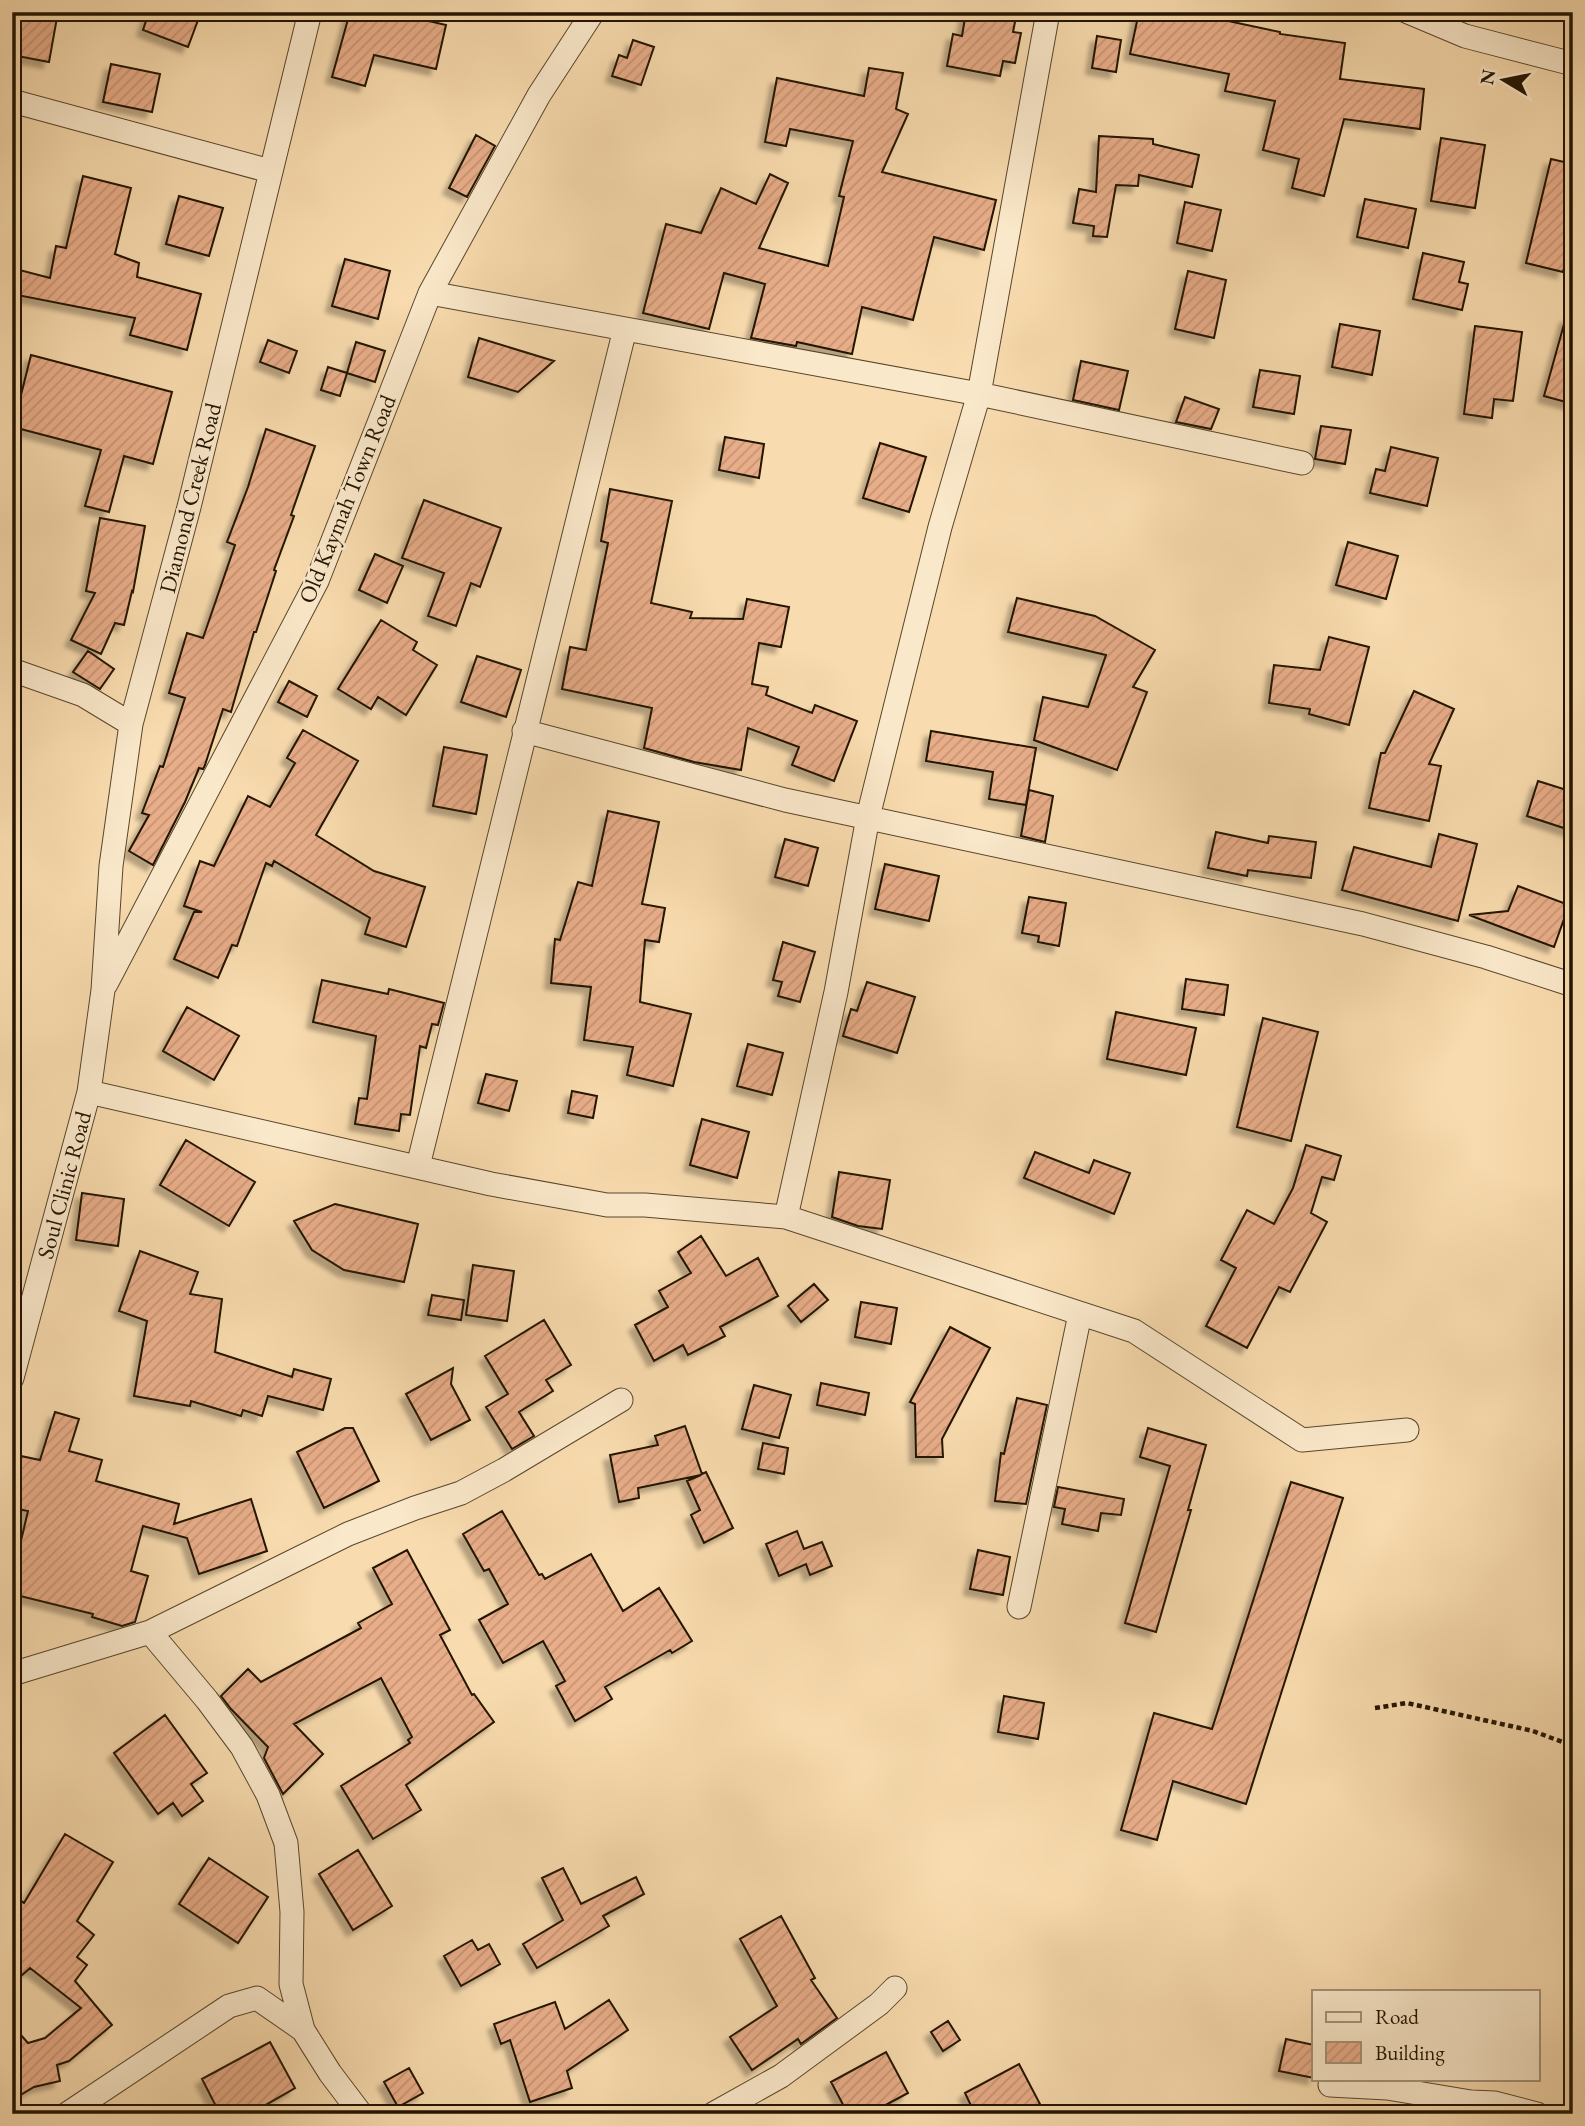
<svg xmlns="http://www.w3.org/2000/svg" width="1585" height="2126" font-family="'EB Garamond',serif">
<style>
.building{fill:url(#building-hatch);stroke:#221401;stroke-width:2;filter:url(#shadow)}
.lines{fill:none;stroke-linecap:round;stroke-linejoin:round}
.street-casing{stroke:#58462c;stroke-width:25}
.path{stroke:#221401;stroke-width:4.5;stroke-dasharray:5 3.5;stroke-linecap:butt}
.street{stroke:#fae8ca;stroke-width:23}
.labels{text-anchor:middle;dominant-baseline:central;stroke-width:5;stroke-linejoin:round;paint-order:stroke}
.street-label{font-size:23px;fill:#221401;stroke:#fae8ca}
</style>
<defs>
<pattern id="building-hatch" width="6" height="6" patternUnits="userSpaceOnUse" patternTransform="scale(1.75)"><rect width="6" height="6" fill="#e8ad89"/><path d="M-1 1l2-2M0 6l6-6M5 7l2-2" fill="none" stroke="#c79474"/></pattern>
<filter id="shadow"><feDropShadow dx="-6" dy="6" stdDeviation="2" flood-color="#0004"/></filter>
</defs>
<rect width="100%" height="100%" fill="#f8dbae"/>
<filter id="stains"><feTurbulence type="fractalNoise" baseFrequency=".00286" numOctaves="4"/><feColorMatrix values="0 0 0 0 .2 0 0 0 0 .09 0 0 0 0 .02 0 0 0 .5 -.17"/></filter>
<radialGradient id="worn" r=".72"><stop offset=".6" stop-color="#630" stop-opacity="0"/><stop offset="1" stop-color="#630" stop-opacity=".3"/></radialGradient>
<!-- building -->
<path class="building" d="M12 12H58L49 62 12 55Z
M149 12H201L188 47 143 30Z
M350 12H390L446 25 436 69 374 55 365 86 332 77Z
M966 12H1017L1013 32 1021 33 1015 63 1003 61 1000 76 947 66 953 34 962 36Z
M1139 12H1186L1280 32V34L1345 43 1340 79 1424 89 1420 129 1344 119 1324 196 1292 188 1299 159 1263 150 1275 101 1225 91 1229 74 1130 54Z
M1097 36 1121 40 1116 72 1092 68Z
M633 40 654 47 641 85 612 76 619 55 627 58Z
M111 64 160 74 152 112 103 102Z
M869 68 903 73 896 109 908 114 882 172 996 200 984 250 934 237 913 320 862 307 852 354 797 342 796 346 751 338 765 284 724 273 709 329 643 313 666 224 701 233 721 188 756 204 770 174 788 183 759 248 828 266 844 197 839 196 853 141 790 129 786 146 765 142 777 78 864 96Z
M476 135 495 146 467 197 449 188Z
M1099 136 1153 139V144L1199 155 1192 187 1139 175 1138 186 1116 185 1107 237 1093 236 1094 226 1073 223 1079 189 1096 192Z
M1441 138 1485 145 1475 208 1431 201Z
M1551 159 1573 164V234L1563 272 1526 263Z
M83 176 131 188 115 254 139 263 137 277 201 294 187 350 130 335 135 318 12 294V268L50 278 56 246 66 248Z
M179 196 223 208 209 256 166 244Z
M1365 199 1416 209 1408 248 1357 237Z
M1185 202 1221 210 1212 251 1177 243Z
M1423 253 1464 262 1459 282 1468 284 1462 310 1413 299Z
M345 259 390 271 378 319 332 306Z
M1188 271 1226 280 1214 338 1175 329Z
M1566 317 1573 318V404L1544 396Z
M1340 324 1380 331 1372 375 1332 367Z
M1475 326 1522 332 1513 401 1494 399 1492 418 1464 414Z
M479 338 554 361 518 392 468 377Z
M268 340 297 351 289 373 260 362Z
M356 342 385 351 375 382 347 373Z
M31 355 172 392 153 464 124 456 109 512 85 506 101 450 13 427Z
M1081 361 1128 371 1119 410 1073 400Z
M328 367 347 373 340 396 321 390Z
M1260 370 1300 376 1294 414 1253 407Z
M1185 397 1219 409 1211 429 1176 422Z
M1321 426 1351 430 1345 464 1315 459Z
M266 429 315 446 291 515 294 516 274 570 276 571 256 632H254L231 712 223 709 205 765 203 769 199 768 185 802 153 865 129 851 149 815 142 813 160 766 163 767 185 698 169 693 187 633 203 638 235 545 227 542 248 487Z
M725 437 764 444 759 478 719 470Z
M880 443 926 457 909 512 863 498Z
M1391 447 1438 458 1427 506 1370 493 1376 469 1385 471Z
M610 489 672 501 651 603 692 612 690 618 743 619 747 599 789 607 781 647 759 643 752 684 768 687 766 695 812 713 815 705 857 721 834 781 792 765 799 747 748 728 741 770 694 762 644 748 652 708 562 689 570 647 586 650 608 543 601 541Z
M424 500 501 528 480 587 471 583 456 626 428 616 444 573 402 558Z
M100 518 145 526 133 592 132 591 124 625 115 623 101 654 71 640 95 593 86 591Z
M1348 542 1398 556 1386 599 1336 585Z
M375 554 403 566 387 603 359 590Z
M1017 598 1095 616 1155 650 1133 687 1147 692 1117 770 1034 740 1043 697 1088 707 1106 655 1008 632Z
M381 620 417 642 413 650 437 665 406 715 378 697 371 709 338 689Z
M1329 637 1369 647 1349 725 1309 714 1310 709 1269 703 1274 665 1320 670Z
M88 651 114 669 100 689 73 672Z
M477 656 521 670 506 717 461 702Z
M289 681 317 696 307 717 278 702Z
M1414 691 1454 709 1429 764 1441 766 1429 821 1369 808 1381 753H1385Z
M303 730 358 761 316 835 374 871 425 887 406 947 365 934 370 918 274 861 272 866 266 863 237 946 232 945 218 978 174 959 194 912H202L184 906 200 861 214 866 248 796 270 807 295 763 287 758Z
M931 731 1036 748 1026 805 989 799 993 772 926 761Z
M444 747 487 755 476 814 433 806Z
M1538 781 1573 792V831L1527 816Z
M1029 790 1053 796 1045 842 1021 836Z
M608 811 659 822 642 904 665 908 659 942 645 940 640 1002 691 1014 673 1086 627 1075 633 1047 584 1040 591 987 551 983 555 939 560 940 578 882 592 886Z
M1216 832 1268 843 1269 836 1316 842 1311 878 1248 870 1247 876 1208 868Z
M1439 834 1477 844 1458 921 1342 890 1354 847 1431 867Z
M785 839 818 848 808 886 775 877Z
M885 864 939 876 929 921 875 909Z
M1518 886 1569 905 1554 947 1469 915 1508 911Z
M1029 897 1066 903 1059 946 1038 942 1039 936 1022 933Z
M783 942 815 952 800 1002 778 996 782 982 773 980Z
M1186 979 1228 985 1224 1015 1182 1009Z
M322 980 388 994 389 989 444 1003 438 1025 432 1024 426 1048 420 1046 410 1115 401 1114 399 1131 355 1124 359 1098 367 1099 376 1036 313 1022Z
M867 982 915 997 897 1053 843 1036 851 1009 857 1011Z
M187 1007 239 1036 214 1080 163 1051Z
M1116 1012 1196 1028 1186 1075 1107 1059Z
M1263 1018 1318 1032 1291 1141 1237 1127Z
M748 1044 783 1053 772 1095 737 1086Z
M486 1074 517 1081 509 1111 478 1103Z
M572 1091 597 1096 593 1118 568 1113Z
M702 1119 749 1132 737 1178 690 1165Z
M186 1140 255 1182 229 1226 160 1185Z
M1306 1145 1341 1156 1334 1180 1322 1177 1311 1213 1327 1222 1290 1292 1279 1287 1247 1348 1206 1326 1236 1268 1221 1260 1247 1210 1274 1224 1293 1188Z
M1035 1152 1089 1173 1094 1160 1130 1173 1114 1214 1024 1178Z
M839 1172 890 1180 882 1229 858 1226 832 1217Z
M82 1193 124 1199 118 1246 76 1240Z
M335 1204 418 1224 404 1282 344 1270 312 1250 294 1221Z
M701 1236 726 1276 758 1258 778 1296 720 1327 725 1336 688 1355 683 1345 654 1361 635 1325 668 1307 659 1291 691 1273 678 1252Z
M140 1251 198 1272 190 1294 222 1299 215 1352 292 1377 294 1369 331 1379 323 1410 268 1396 262 1416 243 1410 241 1416 191 1401 190 1406 134 1396 147 1321 119 1311Z
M473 1265 514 1271 507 1321 466 1315Z
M814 1284 828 1300 801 1322 788 1306Z
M432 1295 464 1300 461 1320 428 1315Z
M861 1302 897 1308 891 1344 855 1337Z
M544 1320 571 1365 546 1380 553 1391 519 1412 534 1436 512 1449 486 1407 508 1394 485 1356Z
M950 1327 990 1348 942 1439 943 1457H916L915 1404 910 1402Z
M453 1368 451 1384 470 1420 431 1440 406 1394Z
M821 1383 869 1393 865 1415 817 1405Z
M754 1385 791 1395 779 1438 742 1429Z
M1017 1398 1047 1405 1026 1504 995 1501 1001 1453 1004 1454Z
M55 1412 79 1419 69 1451 102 1460 96 1481 179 1504 174 1524 251 1499 267 1551 199 1574 187 1538 143 1526 131 1571 148 1576 135 1622 122 1626 92 1617 93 1614 12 1594V1579L28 1511 12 1508V1474L16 1455 40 1460Z
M685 1426 702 1474 706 1472 733 1528 704 1543 691 1515 700 1510 687 1481 701 1475 638 1488 639 1498 619 1502 610 1455 658 1445 655 1436Z
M345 1428H353L379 1481 324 1508 297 1452Z
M1148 1428 1206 1445 1188 1510H1191L1156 1632 1125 1623 1170 1466 1140 1457Z
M763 1443 788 1448 784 1474 758 1469Z
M1291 1482 1343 1498 1246 1804 1173 1781 1157 1840 1121 1830 1154 1713 1212 1729Z
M1058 1487 1124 1499 1121 1515 1101 1513 1098 1531 1062 1524 1065 1509 1054 1507Z
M502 1511 539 1575 542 1574 545 1579 591 1554 623 1611 659 1588 692 1641 672 1653 670 1650 605 1687 612 1699 575 1721 556 1686 565 1681 543 1641 503 1663 479 1620 508 1604 489 1569 484 1571 463 1534Z
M797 1531 804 1549 822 1542 832 1566 810 1575 806 1564 779 1576 766 1544Z
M407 1550 450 1630 440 1635 472 1695 474 1694 494 1722 406 1785 421 1810 373 1839 341 1786 410 1743 408 1740 412 1737 381 1678 294 1724 323 1754 283 1794 264 1758 268 1747 231 1709 221 1696 248 1669 261 1682 361 1628 358 1623 392 1604 373 1568Z
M978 1550 1010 1557 1003 1595 970 1589Z
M1004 1696 1044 1703 1038 1739 998 1732Z
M165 1715 207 1773 191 1784 203 1801 182 1816 173 1803 158 1814 114 1753Z
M65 1834 113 1862 77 1921 94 1935 77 1957 87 1965 75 1981 112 2025 69 2061 57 2065 60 2081 34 2087 12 2100V2025L28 2043 45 2038 81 2008 30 1968 12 1984V1894L24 1903Z
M358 1850 392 1906 353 1930 319 1874Z
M209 1858 268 1897 238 1943 179 1904Z
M563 1868 581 1904 636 1877 644 1894 603 1916 609 1926 537 1968 523 1944 563 1920 542 1878Z
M781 1916 815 1978 811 1980 837 2018 801 2044 798 2039 752 2070 730 2037 777 2006 740 1939Z
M472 1940 478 1950 489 1944 500 1964 461 1986 444 1956Z
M609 2000 628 2030 567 2071 572 2088 530 2102 510 2040 501 2044 494 2024 555 2002 565 2029Z
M948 2021 960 2040 943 2051 931 2032Z
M1286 2039 1314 2045V2078L1279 2071Z
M270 2042 295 2088 250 2114H220L202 2079Z
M886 2052 908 2093 869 2114H848L831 2082Z
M1019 2064 1040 2104 1021 2114H975L965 2093Z
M409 2068 423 2093 398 2107 384 2082Z"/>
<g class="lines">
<!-- street casing -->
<g class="street-casing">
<path id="street" d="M1408 12 1465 36 1573 64
M12 101 270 171
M430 293 979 394 1302 463
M12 670 83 695 131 724
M524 731 785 800 1363 924 1486 957 1573 985
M106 984 317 581 430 293 539 95 593 12
M89 1092 491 1184 607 1205H645L786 1217 1134 1331 1302 1440 1407 1430
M418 1166 625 329
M786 1217 836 992 868 817 940 527 979 394 1048 12
M12 1378 89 1092 103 990 111 866 131 724 189 507 310 12
M1019 1607 1080 1314
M150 1632 348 1534 415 1508 461 1493 504 1470 621 1400
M12 1674 150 1632 207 1700 242 1747 268 1795 286 1843 292 1912 291 1984 303 2030 330 2073 361 2114
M1330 2085 1387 2088 1471 2102 1495 2103 1537 2114
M67 2114 229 2006 257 1998 303 2030
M713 2114 781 2076 879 2004 895 1988"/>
</g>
<!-- path -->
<path class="path" d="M1375 1708 1407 1703 1533 1731 1573 1746"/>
<!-- street -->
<use href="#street" class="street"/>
</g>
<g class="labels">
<!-- street labels -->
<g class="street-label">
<text transform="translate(190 498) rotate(-76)">Diamond Creek Road</text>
<text transform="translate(347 499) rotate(-68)">Old Kaymah Town Road</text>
<text transform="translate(64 1185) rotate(-75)">Soul Clinic Road</text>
</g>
</g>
<!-- margin -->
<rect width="1585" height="2126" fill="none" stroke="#f8dbae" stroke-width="42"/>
<rect x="14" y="14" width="1557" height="2098" fill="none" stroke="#221401" stroke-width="3.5"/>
<rect x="21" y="21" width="1543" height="2084" fill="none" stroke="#221401" stroke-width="2"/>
<!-- legend -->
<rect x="1312" y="1990" width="228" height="91" fill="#fae8ca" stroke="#a4937a" stroke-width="2"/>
<rect x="1326" y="2012" width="35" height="10" fill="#fae8ca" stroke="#a4937a" stroke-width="2"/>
<text x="1375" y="2024" font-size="21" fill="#221401">Road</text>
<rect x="1326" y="2042" width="35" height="21" fill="url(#building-hatch)" stroke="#a4937a" stroke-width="2"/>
<text x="1375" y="2060" font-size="21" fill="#221401">Building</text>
<!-- north arrow -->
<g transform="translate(1504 80) rotate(280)" stroke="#fae8ca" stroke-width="5" paint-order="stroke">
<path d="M0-5L12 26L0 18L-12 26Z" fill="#221401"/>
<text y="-10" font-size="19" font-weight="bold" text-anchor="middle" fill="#221401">N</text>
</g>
<rect width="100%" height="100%" filter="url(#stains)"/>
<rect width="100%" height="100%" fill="url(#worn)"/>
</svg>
